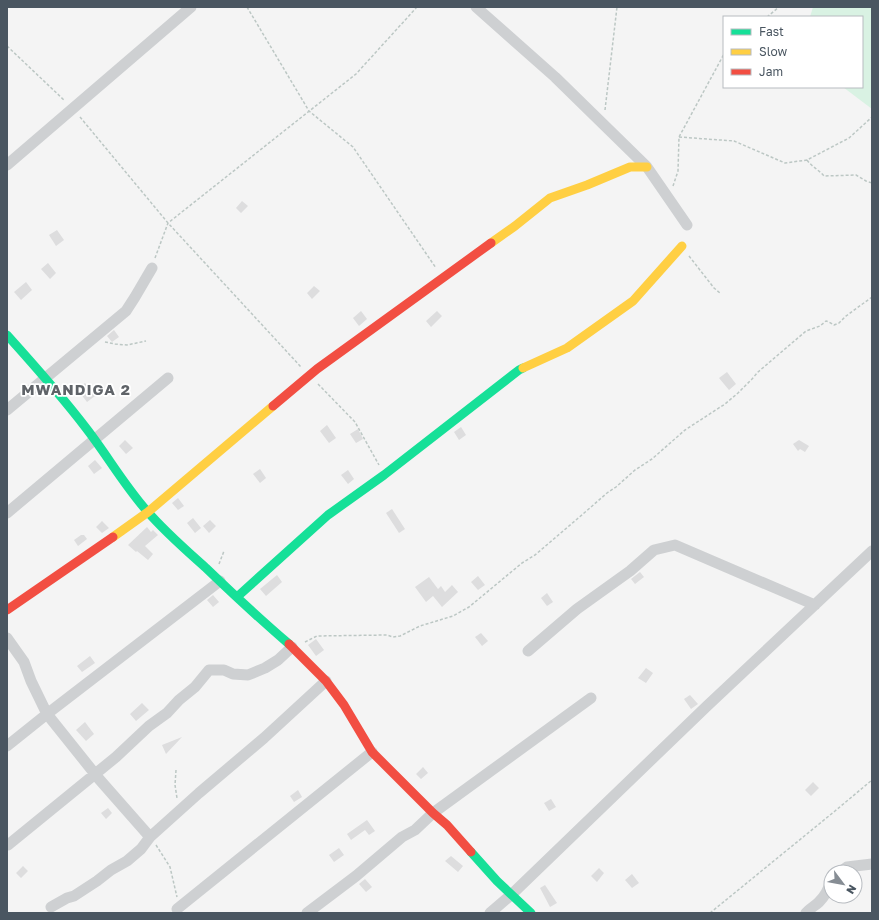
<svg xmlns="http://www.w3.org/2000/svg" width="879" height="920" font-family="'Golos Text',sans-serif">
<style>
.green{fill:#d9f2e3}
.building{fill:#ddddde}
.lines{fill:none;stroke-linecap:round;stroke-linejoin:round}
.path{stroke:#bcc7c4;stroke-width:1.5;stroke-dasharray:3 2;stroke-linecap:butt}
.street{stroke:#ced0d2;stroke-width:11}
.fast{stroke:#16e098;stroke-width:9}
.slow{stroke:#ffcf43;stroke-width:9}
.jam{stroke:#f24e42;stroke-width:9}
.labels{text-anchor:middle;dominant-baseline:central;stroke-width:3.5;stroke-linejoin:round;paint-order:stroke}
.district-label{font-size:15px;font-weight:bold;letter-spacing:1px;fill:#5f6368;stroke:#fff}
</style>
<rect width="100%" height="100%" fill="#f4f4f4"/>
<!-- green -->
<path class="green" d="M813 7H872V109L843 87H862V17H810Z"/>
<!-- building -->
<path class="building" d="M242 201 248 206 241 213 236 208Z
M57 230 64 240 56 246 49 235Z
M48 263 56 273 50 279 41 269Z
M26 282 32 290 21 300 14 292Z
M314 286 320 291 312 299 307 293Z
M361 311 367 319 359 326 353 318Z
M437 311 442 316 431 327 426 321Z
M114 330 119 337 112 342 107 336Z
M727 372 736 384 729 390 719 378Z
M85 383 95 396 87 402 77 389Z
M327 425 336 438 329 443 320 431Z
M461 427 466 435 459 440 454 432Z
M358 429 363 439 356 443 350 434Z
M125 440 133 448 126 454 119 446Z
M799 440 809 446 805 452 800 449 798 451 793 444Z
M95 460 102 468 94 474 88 466Z
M260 469 266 478 260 483 253 474Z
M348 470 354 479 348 484 341 475Z
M178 498 184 506 178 510 172 503Z
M392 509 405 529 399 533 386 513Z
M193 518 201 528 195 533 187 523Z
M210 520 216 526 209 533 203 526Z
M102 521 109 528 102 533 96 527Z
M147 527 151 532 153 530 158 535 145 546 153 554 148 560 137 551 136 552 128 545Z
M81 535H84L87 539 78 546 74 540Z
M640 572 644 577 635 584 631 579Z
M277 575 282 582 266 596 260 589Z
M478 576 485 585 478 590 471 582Z
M429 577 438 589 441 586 445 592 452 585 458 592 442 607 433 596 426 602 415 587Z
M547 593 553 602 547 606 541 598Z
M213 595 219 602 213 607 207 600Z
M481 633 488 641 482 646 475 637Z
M316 639 324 650 316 656 308 645Z
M90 656 95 663 82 672 77 666Z
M646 668 653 673 646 683 638 678Z
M690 695 698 704 691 709 684 699Z
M142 703 149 710 136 721 130 714Z
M85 722 94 734 86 741 76 730Z
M182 737 166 754 162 745Z
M423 767 428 773 421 779 416 774Z
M813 782 819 788 811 796 805 790Z
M298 790 302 797 294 802 290 796Z
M551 799 556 807 549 811 544 803Z
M108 808 112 813 106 819 101 813Z
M367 820 375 831 369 835 365 830 351 840 347 834Z
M339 848 344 855 334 862 329 855Z
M451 856 463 866 458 872 445 861Z
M23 866 28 871 21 878 16 873Z
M599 868 604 873 597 882 591 876Z
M632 874 639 883 632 888 625 880Z
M365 879 372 887 366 892 359 884Z
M545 885 557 903 550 907 540 888Z"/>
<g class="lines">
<!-- path -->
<path class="path" d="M247 7 309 111 353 147 436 268
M767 17 779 7
M7 46 65 101
M605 110 617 7
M80 117 168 223 301 367
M679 137 734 141 785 163 807 160 849 138 872 117
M807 160C812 167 819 170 824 176L856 175 866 181 872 183
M673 186 678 171 679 137 724 54
M689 256 714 288 720 293
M155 258 168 223 356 74 417 7
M105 342 115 344 127 345 146 341
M318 384 355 422 379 465
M219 564 224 551
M305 642 317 636 387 635 393 637 400 636 420 626 453 616 469 607 522 563 535 555 583 514 607 493 616 487 635 470 652 459 685 430 725 404 738 393 752 379 758 372 806 331 820 326 826 321 829 322 834 325 839 323 846 316 872 297
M176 770 175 785 177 798
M156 845 170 867 177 897
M710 913 835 811 872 780"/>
<!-- street -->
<path class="street" d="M476 7 555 77 647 167 687 225
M7 165 191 7
M7 410 126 311 135 297 152 268
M7 513 168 378
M7 638 24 662 31 681 47 714 99 779 150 837
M528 651 577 609 630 571 654 550 675 545 815 605
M7 746 47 714 220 581
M8 845 116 757 149 726 167 713 179 700 195 687 209 670H224L233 674 248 675 265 668 278 660 292 647
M840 872 847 867 872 864
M51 907 67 898 74 896 97 881 111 870 127 861 141 849 150 837 199 793 264 738 326 681
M177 909 372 752
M307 913 356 876 402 837 415 830 433 813 591 698
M490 913 511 895 707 706 872 551
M806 913C810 908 815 906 819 902 824 897 829 888 831 881"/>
<!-- fast -->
<path class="fast" d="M7 335C34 365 61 395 86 428 107 455 124 485 147 511 165 532 186 550 206 568 233 594 261 620 289 644
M237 597 328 515 384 475 519 370 523 368
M471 852 497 881 531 913"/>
<!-- slow -->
<path class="slow" d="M491 243 515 226 550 198 587 185 630 167H647
M523 368 567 348 633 301 682 246
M113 537 148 512 273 406"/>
<!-- jam -->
<path class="jam" d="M273 406 317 369 491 243
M7 610 113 537
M289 644 326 681 344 705 372 752 433 813 447 825 471 852"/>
</g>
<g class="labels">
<!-- district labels -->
<g class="district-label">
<text x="76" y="389">MWANDIGA 2</text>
</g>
</g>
<!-- border -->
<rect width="879" height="920" fill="none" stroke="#4a5661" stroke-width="16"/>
<!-- legend -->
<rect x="723" y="16" width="140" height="72" fill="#ffffff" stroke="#b7bbc0"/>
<rect x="731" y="29" width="20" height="6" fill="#16e098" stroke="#b7bbc0"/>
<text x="759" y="36" font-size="12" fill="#4a5661">Fast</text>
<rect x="731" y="49" width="20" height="6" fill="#ffcf43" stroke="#b7bbc0"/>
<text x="759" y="56" font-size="12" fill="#4a5661">Slow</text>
<rect x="731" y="69" width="20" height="6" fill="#f24e42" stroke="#b7bbc0"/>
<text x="759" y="76" font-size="12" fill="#4a5661">Jam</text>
<!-- north arrow -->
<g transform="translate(843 884) rotate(122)"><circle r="19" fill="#ffffff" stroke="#b7bbc0"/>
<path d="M0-3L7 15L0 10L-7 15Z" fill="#868d94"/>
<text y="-6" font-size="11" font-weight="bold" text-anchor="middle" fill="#4a5661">N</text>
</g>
</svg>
